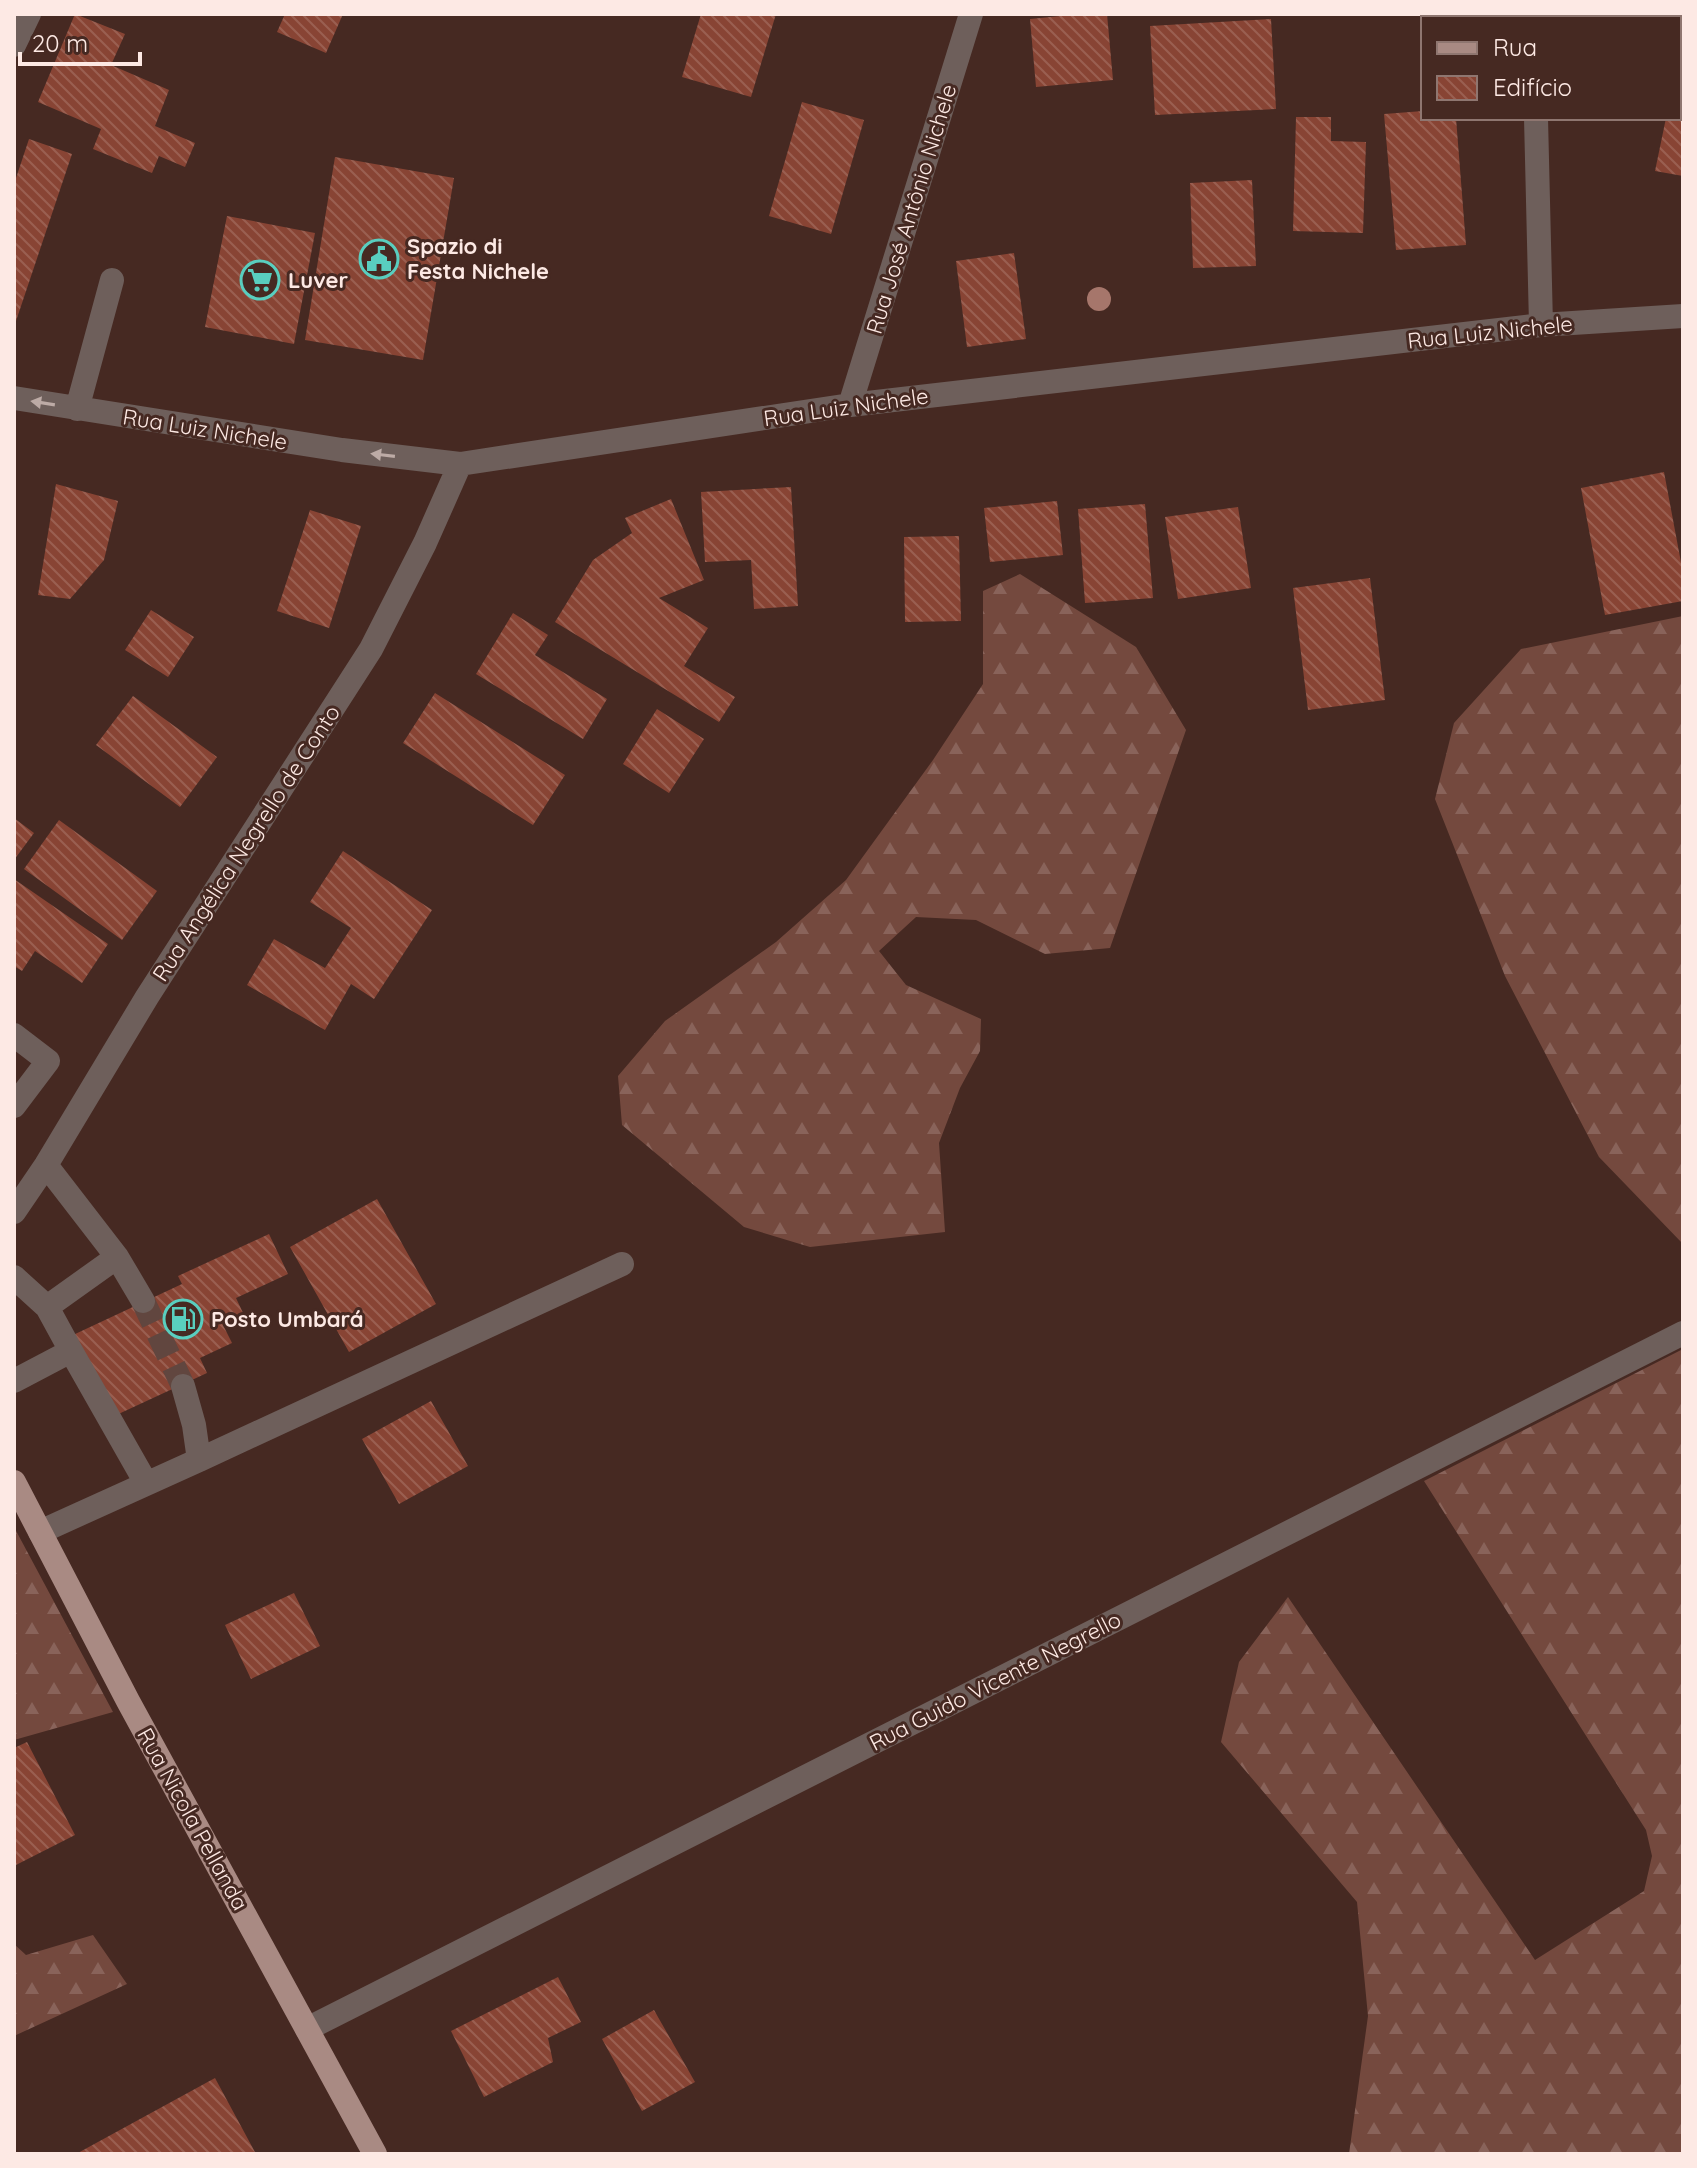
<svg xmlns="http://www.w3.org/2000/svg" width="1697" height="2168" font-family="Quicksand,sans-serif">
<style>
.forest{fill:url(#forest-firs)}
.building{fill:url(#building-back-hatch)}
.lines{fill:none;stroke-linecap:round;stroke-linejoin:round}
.minor-tunnel{stroke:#61463f;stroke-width:24;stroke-dasharray:24 12;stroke-linecap:butt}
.minor{stroke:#6e5f5b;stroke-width:24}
.major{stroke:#a98a83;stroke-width:24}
.tree{fill:#a6766b}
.oneway{fill:#bdaba6}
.labels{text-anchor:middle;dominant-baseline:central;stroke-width:6;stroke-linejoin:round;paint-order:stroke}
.street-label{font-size:22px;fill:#fde9e4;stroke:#462922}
.poi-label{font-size:22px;font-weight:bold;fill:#fde9e4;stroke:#462922;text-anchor:start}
</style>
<defs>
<pattern id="forest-firs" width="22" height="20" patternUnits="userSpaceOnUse" patternTransform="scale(2)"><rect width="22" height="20" fill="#74493e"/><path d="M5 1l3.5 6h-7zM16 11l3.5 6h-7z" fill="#89635a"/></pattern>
<pattern id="building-back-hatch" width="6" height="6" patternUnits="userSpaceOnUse" patternTransform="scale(2)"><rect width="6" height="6" fill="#884434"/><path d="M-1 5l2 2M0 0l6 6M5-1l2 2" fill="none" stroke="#9a5f51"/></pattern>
</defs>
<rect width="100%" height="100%" fill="#462922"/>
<!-- forest -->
<path class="forest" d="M1020 574 1136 647 1186 730 1110 948 1045 954 976 920 916 917 879 951 906 985 981 1019 980 1051 960 1088 939 1143 945 1232 810 1247 744 1227 622 1125 618 1076 665 1021 776 942 846 880 933 760 983 684V591Z
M1683 616V1244L1599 1157 1505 976 1435 799 1454 723 1521 649Z
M1683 1349V2154H1349L1368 2016 1357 1902 1221 1742 1239 1662 1288 1597 1535 1960 1644 1891 1652 1856 1646 1830 1424 1481Z
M14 1527 113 1712 14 1740Z
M93 1935 127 1984 14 2036V1944L26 1955Z"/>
<!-- building -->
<path class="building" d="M75 14 125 34 111 65 169 90 155 126 195 143 185 167 159 156 152 173 93 149 101 129 38 102Z
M285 14H343L326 53 277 32Z
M701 14H776L751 97 682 77Z
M1081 14H1107L1113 80 1036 87 1030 19Z
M1605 14H1680L1679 18H1609L1604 17Z
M1271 19 1276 109 1155 115 1150 26Z
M1679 64 1683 65V176L1655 171 1666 118H1679Z
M802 102 864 120 831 234 769 216Z
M1423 111V118H1456L1466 245 1396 250 1384 114Z
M1296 117H1331V141L1366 142 1363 233 1293 231Z
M29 139 72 154 15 324 14 178H16Z
M335 157 454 178 423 360 305 340Z
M1252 180 1256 266 1193 268 1190 183Z
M227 216 315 233 294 344 205 327Z
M1014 253 1026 339 967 347 956 261Z
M1664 472 1683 573V601L1605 615 1581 488Z
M56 484 118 501 104 560 70 599 38 595Z
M791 487 798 606 754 609 751 560 705 562 701 492Z
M671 499 704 580 659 598 708 628 684 666 735 697 719 722 555 622 593 560 632 533 625 518Z
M1057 501 1063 555 990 562 984 508Z
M1145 504 1153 598 1085 603 1078 509Z
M1238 507 1251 588 1178 599 1165 517Z
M310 510 361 526 329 628 277 611Z
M959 536 961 621 905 622 904 537Z
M1370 578 1385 700 1308 710 1293 588Z
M151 610 194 637 168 677 125 650Z
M513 613 548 635 535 655 607 699 583 739 476 674Z
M435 693 565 775 533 825 403 743Z
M133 696 217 757 180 807 96 745Z
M657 709 704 739 669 793 623 764Z
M14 818 34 833 14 860Z
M59 820 157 891 122 940 24 869Z
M343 851 432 910 374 999 351 984 325 1030 247 985 274 939 325 968 351 928 310 902Z
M14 879 108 944 82 983 35 951 22 971 14 966Z
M377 1199 436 1304 349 1352 290 1247Z
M269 1234 288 1274 236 1298 244 1315 223 1325 232 1343 200 1358 207 1373 112 1417 73 1335 182 1284 178 1276Z
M431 1401 468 1466 399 1504 362 1439Z
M294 1593 320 1646 251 1679 225 1625Z
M27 1742 75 1835 14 1866V1748Z
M558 1977 581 2022 548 2038 553 2062 484 2097 451 2031Z
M654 2010 695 2082 642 2111 602 2039Z
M215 2078 256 2154H76Z"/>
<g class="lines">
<!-- minor-tunnel -->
<path class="minor-tunnel" d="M143 1301 183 1386"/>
<!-- minor -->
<path class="minor" d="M1533 14V18
M14 45 29 14
M1536 118 1541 325
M14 398 342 450 460 464 850 405 1541 325 1683 316
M850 405 971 14
M77 409 112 280
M14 1035 48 1061 14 1106
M46 1165 117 1257 143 1301
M14 1212 46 1165 147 997 371 649 425 543 460 464
M14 1277 47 1307
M71 1351 146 1483
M14 1381 71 1351 47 1307 117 1257
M199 1460 622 1264
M40 1532 199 1460 194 1425 183 1386
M307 2029 1683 1333"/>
<!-- major -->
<path class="major" d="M14 1482 128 1701 375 2154"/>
</g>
<!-- trees -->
<circle class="tree" cx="1099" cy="299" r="12"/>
<!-- one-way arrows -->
<defs><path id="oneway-solid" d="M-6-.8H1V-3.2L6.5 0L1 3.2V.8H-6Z" transform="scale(2)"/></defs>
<g class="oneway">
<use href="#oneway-solid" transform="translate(43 403) rotate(-171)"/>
<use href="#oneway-solid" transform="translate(383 455) rotate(-173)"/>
</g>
<!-- icons -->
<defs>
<g id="civic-ring" transform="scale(2)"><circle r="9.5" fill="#462922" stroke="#59cebf" stroke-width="1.5"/><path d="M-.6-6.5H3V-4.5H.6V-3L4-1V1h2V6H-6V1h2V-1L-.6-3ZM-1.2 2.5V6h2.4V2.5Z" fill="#59cebf"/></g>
<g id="supermarket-ring" transform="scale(2)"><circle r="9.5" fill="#462922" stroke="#59cebf" stroke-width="1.5"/><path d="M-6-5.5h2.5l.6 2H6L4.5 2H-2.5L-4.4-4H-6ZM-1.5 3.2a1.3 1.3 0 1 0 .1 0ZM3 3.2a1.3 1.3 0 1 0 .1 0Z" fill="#59cebf"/></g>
<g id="fuel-ring" transform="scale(2)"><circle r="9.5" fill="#462922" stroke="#59cebf" stroke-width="1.5"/><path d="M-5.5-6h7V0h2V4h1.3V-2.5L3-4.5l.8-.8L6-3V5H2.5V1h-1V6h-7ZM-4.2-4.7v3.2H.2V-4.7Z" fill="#59cebf"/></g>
</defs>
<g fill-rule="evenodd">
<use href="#civic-ring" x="379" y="259"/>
<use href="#supermarket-ring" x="260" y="280"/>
<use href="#fuel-ring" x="183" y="1319"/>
</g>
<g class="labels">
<!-- street labels -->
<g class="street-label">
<text transform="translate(911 209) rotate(-73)">Rua José Antônio Nichele</text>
<text transform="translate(1490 332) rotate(-6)">Rua Luiz Nichele</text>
<text transform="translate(846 407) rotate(-8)">Rua Luiz Nichele</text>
<text transform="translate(205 429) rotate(9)">Rua Luiz Nichele</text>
<text transform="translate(246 843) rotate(-57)">Rua Angélica Negrello de Conto</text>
<text transform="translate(995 1681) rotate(-27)">Rua Guido Vicente Negrello</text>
<text transform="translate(193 1819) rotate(61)">Rua Nicola Pellanda</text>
</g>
<!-- poi labels -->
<g class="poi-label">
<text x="407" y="246">Spazio di<tspan x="407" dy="25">Festa Nichele</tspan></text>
<text x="288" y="280">Luver</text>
<text x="211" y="1319">Posto Umbará</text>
</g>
</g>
<!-- border -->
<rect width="1697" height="2168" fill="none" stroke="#fde9e4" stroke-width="32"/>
<!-- legend -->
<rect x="1421" y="16" width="260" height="104" fill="#462922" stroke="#8f7670" stroke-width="2"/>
<rect x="1437" y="42" width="40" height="12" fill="#a98a83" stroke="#8f7670" stroke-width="2"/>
<text x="1493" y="56" font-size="24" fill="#fde9e4">Rua</text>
<rect x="1437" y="76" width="40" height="24" fill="url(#building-back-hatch)" stroke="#8f7670" stroke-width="2"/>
<text x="1493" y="96" font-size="24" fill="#fde9e4">Edifício</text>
<!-- scale -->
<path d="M20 52v12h120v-12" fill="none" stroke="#fde9e4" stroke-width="4"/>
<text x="32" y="52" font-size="24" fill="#fde9e4" stroke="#462922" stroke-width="6" paint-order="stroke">20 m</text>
</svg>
